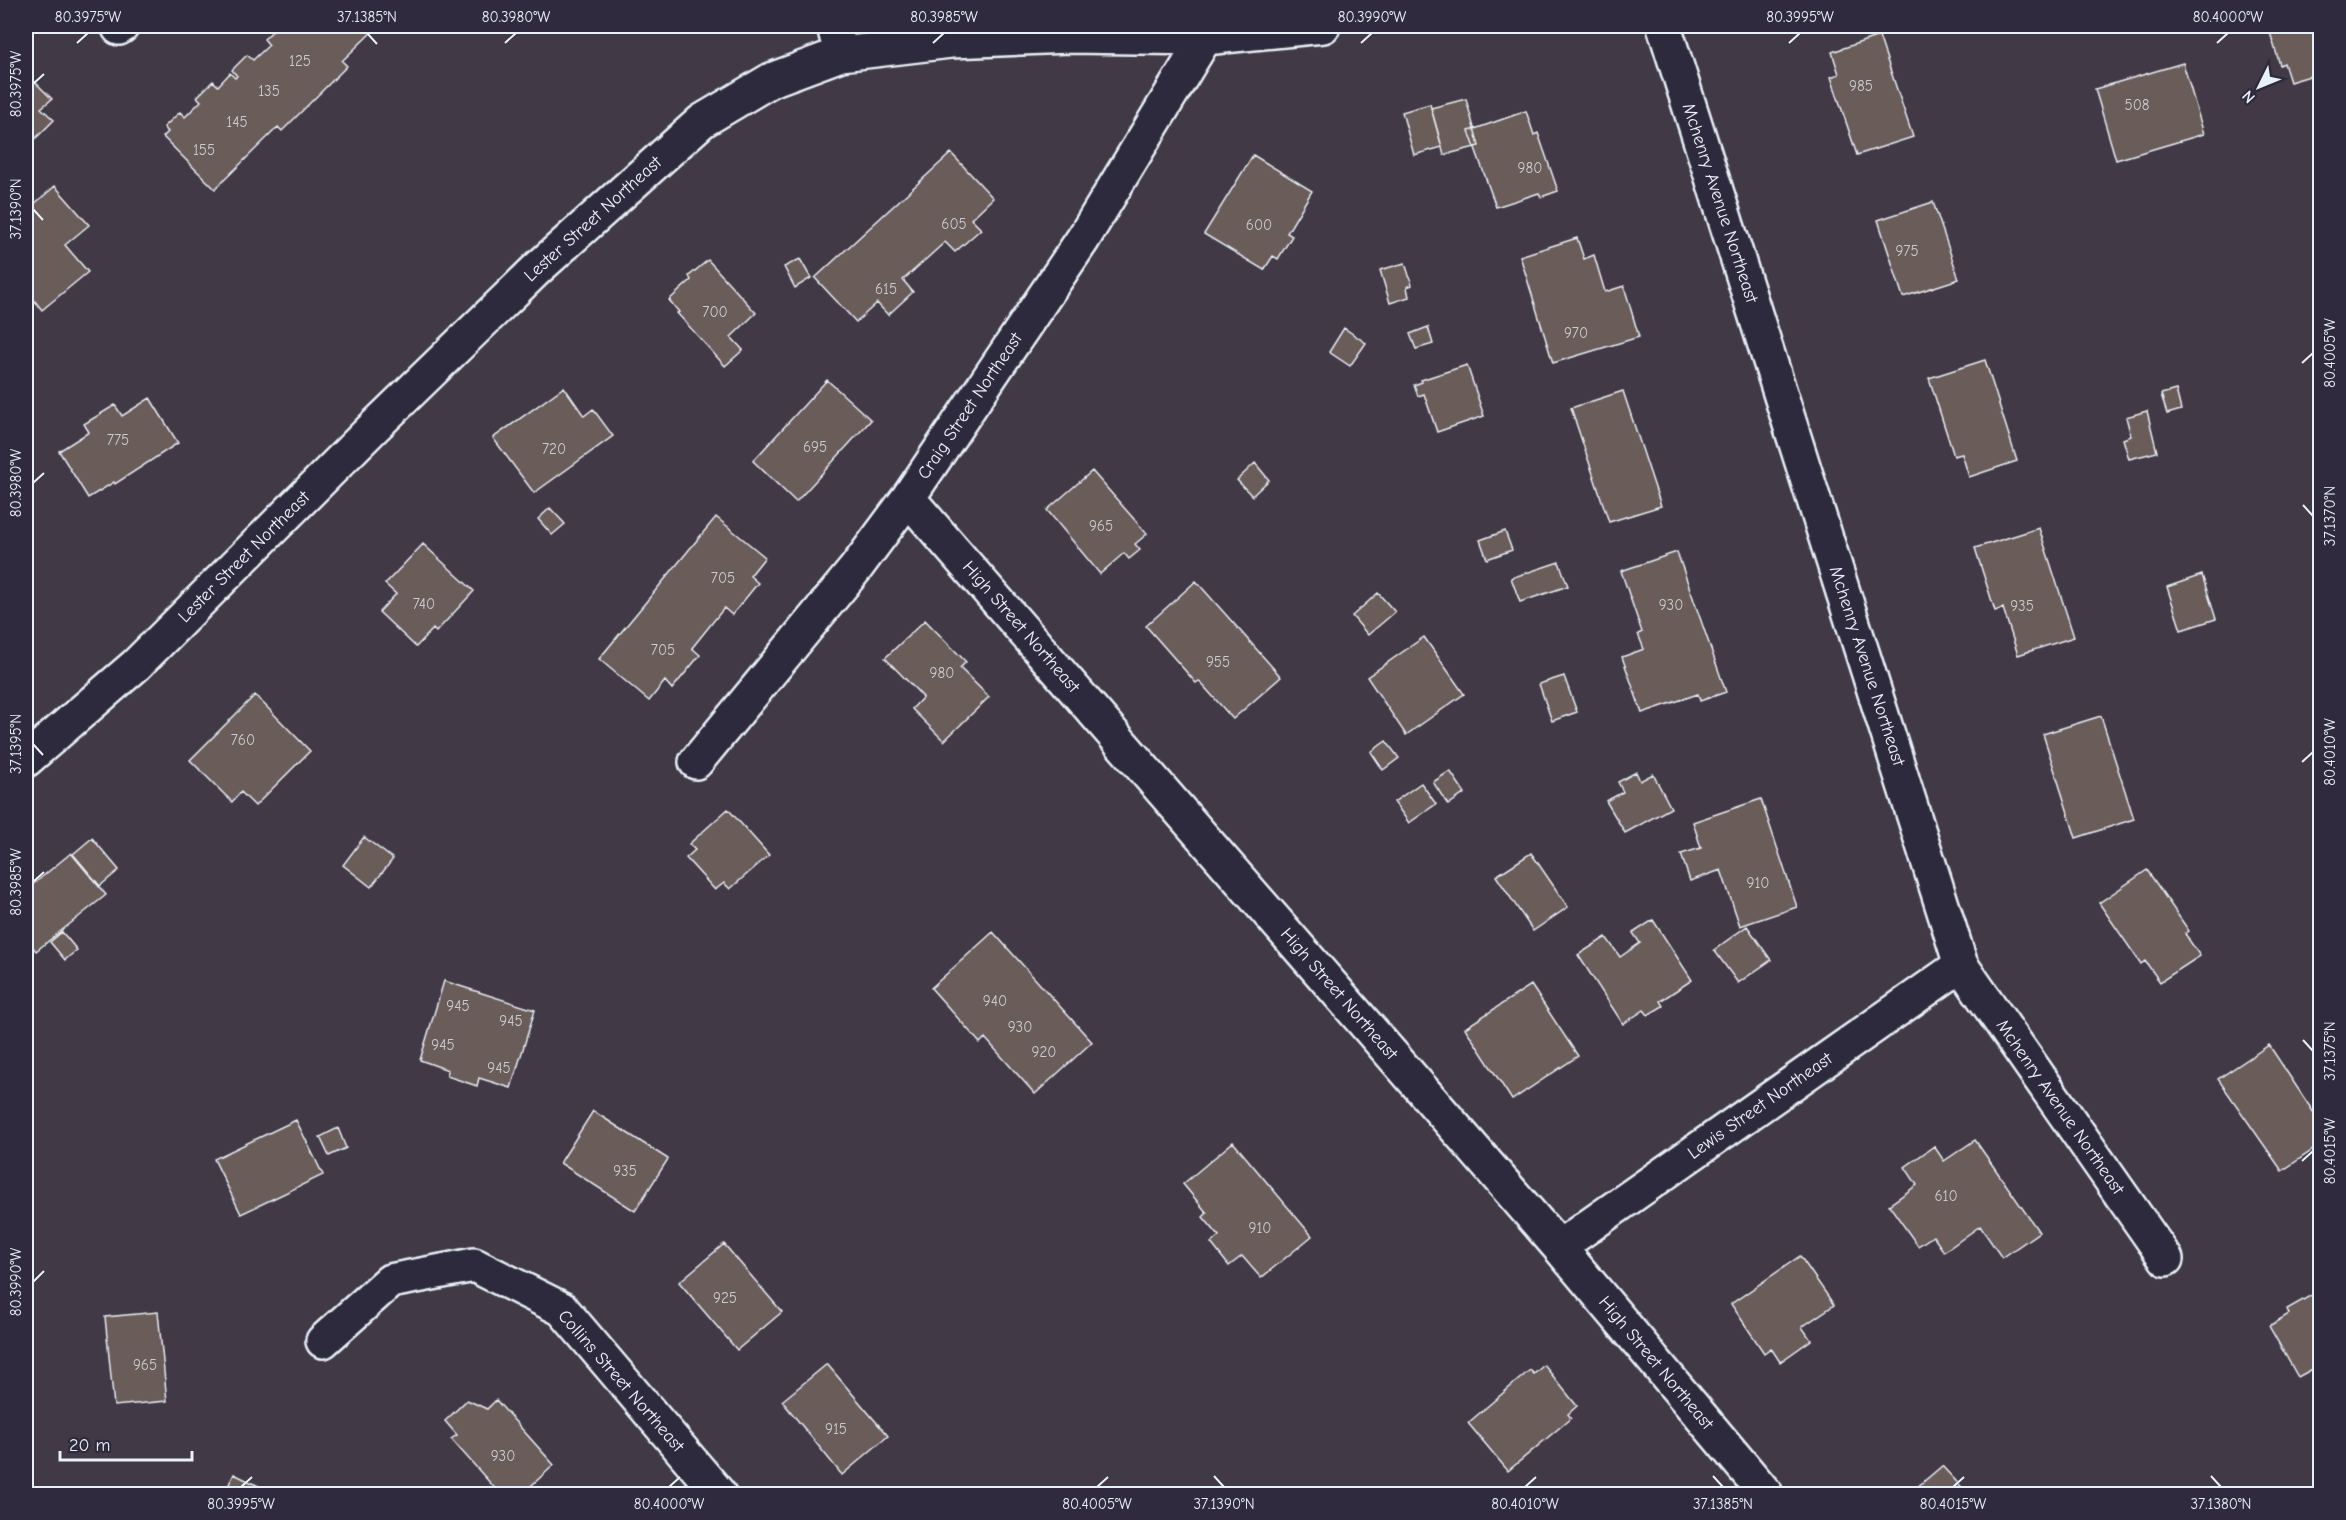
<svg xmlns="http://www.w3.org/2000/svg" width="2346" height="1520" font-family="'Comic Neue',sans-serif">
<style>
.building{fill:#6b5c59;stroke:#e8f1f8;stroke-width:1.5}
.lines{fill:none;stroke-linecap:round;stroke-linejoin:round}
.minor-casing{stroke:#e8f1f8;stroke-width:38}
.minor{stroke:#2f2a3d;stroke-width:33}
.ticks{fill:none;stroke:#e8f1f8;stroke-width:2}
.labels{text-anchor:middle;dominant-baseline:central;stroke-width:5;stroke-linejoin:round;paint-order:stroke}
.number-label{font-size:15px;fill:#c9ccd0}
.street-label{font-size:18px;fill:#e8f1f8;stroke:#2f2a3d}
.neatline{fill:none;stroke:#e8f1f8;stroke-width:2}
.ticks-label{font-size:15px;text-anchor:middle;fill:#e8f1f8}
</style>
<rect width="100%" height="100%" fill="#413945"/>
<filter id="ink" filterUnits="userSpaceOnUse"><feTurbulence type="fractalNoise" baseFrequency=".0167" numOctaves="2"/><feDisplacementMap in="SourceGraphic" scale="12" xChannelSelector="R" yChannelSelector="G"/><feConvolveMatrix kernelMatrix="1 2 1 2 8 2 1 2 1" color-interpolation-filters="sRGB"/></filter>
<g filter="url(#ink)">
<!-- building -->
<path class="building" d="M278 26 285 29 288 26H378L342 61 347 66 282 131 278 127 215 189 163 137 168 132 164 127 180 112 185 117 201 101 197 97 213 81 218 86 230 73 235 78 237 76 232 70 247 55 253 60 269 45 264 39Z
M2268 26H2320V73L2290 82 2284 63 2280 65Z
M1879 36 1913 137 1857 155 1831 77 1839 74 1832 52Z
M2183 63 2204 134 2116 160 2095 89Z
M34 81 52 99 41 108 54 120 26 148V90Z
M1466 99 1479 146 1444 155 1431 108Z
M1430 104 1442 147 1414 155 1402 112Z
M1526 111 1534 135 1538 133 1558 191 1541 197 1539 193 1496 207 1469 131Z
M951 153 993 198 971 219 981 229 955 252 945 242 903 280 913 292 888 315 877 303 856 322 815 278Z
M1253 155 1312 191 1287 233 1292 236 1278 259 1273 256 1264 270 1204 234Z
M55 186 89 225 65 245 88 272 42 310 26 290V211Z
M1933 202 1959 279 1903 297 1878 220Z
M1577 238 1584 259 1594 255 1605 292 1624 286 1639 337 1553 363 1520 256Z
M800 259 811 278 795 288 784 267Z
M708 260 756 313 731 337 743 350 725 366 677 313 679 312 669 300 691 280 689 276Z
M1405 263 1412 285 1407 287 1409 297 1390 303 1380 270Z
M1428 327 1433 344 1416 349 1410 334Z
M1344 328 1366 343 1350 366 1329 352Z
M1985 360 2017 461 1969 477 1962 454 1954 456 1929 378Z
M1467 365 1484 416 1437 432 1424 394 1418 396 1414 385 1422 382 1421 380Z
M827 380 871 420 796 502 753 461Z
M564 387 584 416 593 409 613 436 534 493 493 438Z
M2176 390 2181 410 2167 414 2161 394Z
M1623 391 1661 506 1609 522 1571 408Z
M150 398 178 443 115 484 114 482 88 498 59 451 89 432 84 424 115 405 122 416Z
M2147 411 2157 452 2129 459 2123 439 2131 436 2126 417Z
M1255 463 1269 480 1252 496 1237 480Z
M1092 471 1147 534 1135 544 1140 550 1129 559 1124 553 1100 574 1047 510Z
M550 508 565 524 552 535 538 519Z
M716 517 765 557 750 576 758 583 732 615 724 608 692 648 700 655 672 689 665 681 649 701 599 659Z
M2039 528 2074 637 2018 655 2003 608 1995 611 1975 548Z
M1505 531 1512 550 1487 559 1480 540Z
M423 544 474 591 436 632 433 629 416 647 379 612 396 594 385 584Z
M1677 552 1726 692 1700 701 1698 694 1642 713 1622 657 1644 649 1638 634 1642 632 1621 571Z
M1559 562 1568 586 1520 602 1511 578Z
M2202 575 2216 619 2181 630 2167 587Z
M1196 581 1281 677 1233 719 1199 681 1196 683 1146 626Z
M1378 593 1395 612 1368 635 1352 616Z
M925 620 966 662 960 668 989 697 944 741 912 709 923 697 885 658Z
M1424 637 1464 694 1406 735 1367 677Z
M1564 676 1577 712 1552 721 1539 684Z
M255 695 310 751 255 806 241 792 232 802 190 760Z
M2101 716 2134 819 2076 838 2043 734Z
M1386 741 1399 758 1383 770 1371 752Z
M1450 771 1465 793 1448 805 1433 782Z
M1636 772 1640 781 1653 774 1671 808 1625 833 1606 801 1623 792 1618 782Z
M1421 783 1436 804 1409 823 1394 802Z
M1761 799 1797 907 1740 926 1721 870 1690 881 1681 854 1701 848 1693 822Z
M728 809 769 855 730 889 724 883 715 890 686 858 695 850 689 844Z
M364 837 393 859 371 887 343 865Z
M92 838 119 870 100 886 73 854Z
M71 853 106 895 36 951 26 939V890Z
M1531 853 1568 907 1533 931 1496 876Z
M2147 870 2189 931 2185 934 2200 956 2160 982 2145 961 2141 964 2099 903Z
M1653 920 1692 980 1660 1001 1663 1006 1648 1015 1644 1010 1623 1024 1578 955 1606 937 1620 957 1640 943 1633 933Z
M1747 926 1771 960 1738 983 1714 950Z
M62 932 77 950 65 960 50 942Z
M993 932 1092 1042 1035 1094 985 1038 980 1043 931 988Z
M444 981 535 1010 511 1088 479 1078 477 1086 447 1076 448 1070 420 1060Z
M1531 985 1578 1056 1512 1100 1465 1028Z
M2269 1045 2320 1122V1145L2282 1171 2218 1079Z
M593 1111 668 1159 635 1211 560 1163Z
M296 1120 323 1175 241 1214 214 1159Z
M338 1128 346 1148 329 1156 320 1137Z
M1975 1140 2039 1232 2002 1258 1980 1226 1944 1252 1933 1236 1918 1246 1889 1205 1917 1185 1905 1167 1934 1146 1944 1161Z
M1233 1142 1312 1236 1261 1278 1242 1256 1229 1266 1211 1243 1219 1236 1203 1217 1207 1213 1183 1184Z
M724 1244 782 1312 737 1350 679 1282Z
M1800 1256 1834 1305 1802 1327 1811 1340 1780 1362 1771 1348 1764 1353 1731 1304Z
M2317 1292 2320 1299V1365L2298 1377 2269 1326 2289 1314 2287 1309Z
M158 1312 167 1401 114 1406 105 1317Z
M827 1364 888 1436 842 1475 782 1401Z
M1544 1365 1577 1406 1568 1414 1571 1418 1508 1471 1468 1423 1530 1370 1534 1374Z
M467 1400 487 1409 496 1400 554 1465 522 1494H500L451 1439 457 1435 445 1421Z
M1942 1466 1968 1494H1909Z
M234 1474 275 1494H224Z"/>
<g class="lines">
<!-- minor casing -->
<g class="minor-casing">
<path id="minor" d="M834 26 841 54
M1664 26 1961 965 2166 1259
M119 28 122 26
M908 498 1559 1247 1766 1494
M26 760 136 665 372 429 537 269 702 121 771 80 841 54 951 41 1069 36 1205 38 1323 26
M696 762 856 568 908 498 1083 239 1205 38 1209 26
M1559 1247 1961 965
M323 1341 390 1281 474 1265 562 1309 719 1494"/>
</g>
<!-- minor -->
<use href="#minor" class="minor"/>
</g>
</g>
<!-- ticks -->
<path class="ticks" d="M367 33 377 44M77 43 88 33M505 43 516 33M933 43 944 33M1361 43 1372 33M1789 43 1800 33M2217 43 2228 33M33 84 44 74M33 209 43 220M2302 363 2313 353M33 483 44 473M2303 505 2313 516M33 744 43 755M2302 762 2313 752M33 882 44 872M2303 1040 2313 1051M2302 1161 2313 1151M33 1282 44 1271M1214 1476 1224 1487M1713 1476 1723 1487M2211 1476 2221 1487M241 1487 252 1477M669 1487 680 1477M1097 1487 1108 1477M1525 1487 1536 1477M1953 1487 1964 1477"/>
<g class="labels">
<!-- number labels -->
<g class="number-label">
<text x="300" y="61">125</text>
<text x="1861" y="86">985</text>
<text x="269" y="91">135</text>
<text x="2137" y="105">508</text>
<text x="237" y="122">145</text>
<text x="204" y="150">155</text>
<text x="1530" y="168">980</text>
<text x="954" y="224">605</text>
<text x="1259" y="225">600</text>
<text x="1907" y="251">975</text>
<text x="886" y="289">615</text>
<text x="715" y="312">700</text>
<text x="1576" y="333">970</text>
<text x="118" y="440">775</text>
<text x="815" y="447">695</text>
<text x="554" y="449">720</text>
<text x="1101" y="526">965</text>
<text x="723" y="578">705</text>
<text x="424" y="604">740</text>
<text x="1671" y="605">930</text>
<text x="2022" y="606">935</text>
<text x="663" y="650">705</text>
<text x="1218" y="662">955</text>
<text x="942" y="673">980</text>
<text x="243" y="740">760</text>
<text x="1758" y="883">910</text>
<text x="995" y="1001">940</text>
<text x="458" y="1006">945</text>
<text x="511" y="1021">945</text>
<text x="1020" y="1027">930</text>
<text x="443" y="1045">945</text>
<text x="1044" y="1052">920</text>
<text x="499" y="1068">945</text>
<text x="625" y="1171">935</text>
<text x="1946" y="1196">610</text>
<text x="1260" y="1228">910</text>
<text x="725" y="1298">925</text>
<text x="145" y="1365">965</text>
<text x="836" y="1429">915</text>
<text x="503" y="1456">930</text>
</g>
<!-- street labels -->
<g class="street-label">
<text transform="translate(1720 203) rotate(72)">Mchenry Avenue Northeast</text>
<text transform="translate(593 219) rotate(-42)">Lester Street Northeast</text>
<text transform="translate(970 406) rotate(-56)">Craig Street Northeast</text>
<text transform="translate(244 557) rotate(-45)">Lester Street Northeast</text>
<text transform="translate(1021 627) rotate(49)">High Street Northeast</text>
<text transform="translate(1867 666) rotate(72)">Mchenry Avenue Northeast</text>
<text transform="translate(1339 994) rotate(49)">High Street Northeast</text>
<text transform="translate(1760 1106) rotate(-35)">Lewis Street Northeast</text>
<text transform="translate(2060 1107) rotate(55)">Mchenry Avenue Northeast</text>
<text transform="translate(1656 1363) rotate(50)">High Street Northeast</text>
<text transform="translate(621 1381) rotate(49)">Collins Street Northeast</text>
</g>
</g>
<!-- margin -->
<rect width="2346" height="1520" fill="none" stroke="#2f2a3d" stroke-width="66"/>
<!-- north arrow -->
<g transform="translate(2259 87) rotate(227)" stroke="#2f2a3d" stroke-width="4.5" paint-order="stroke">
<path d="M0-4.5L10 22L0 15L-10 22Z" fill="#e8f1f8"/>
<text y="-9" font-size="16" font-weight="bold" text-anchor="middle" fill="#e8f1f8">N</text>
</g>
<!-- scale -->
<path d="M60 1451v9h132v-9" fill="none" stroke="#e8f1f8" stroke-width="3"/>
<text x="69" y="1451" font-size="18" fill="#e8f1f8" stroke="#2f2a3d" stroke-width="4.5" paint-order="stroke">20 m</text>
<rect x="33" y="33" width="2280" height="1454" class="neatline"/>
<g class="ticks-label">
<text x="88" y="22">80.3975°W</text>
<text x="367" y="22">37.1385°N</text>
<text x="516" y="22">80.3980°W</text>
<text x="944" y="22">80.3985°W</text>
<text x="1372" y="22">80.3990°W</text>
<text x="1800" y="22">80.3995°W</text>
<text x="2228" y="22">80.4000°W</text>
<text transform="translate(16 84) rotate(-90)" y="5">80.3975°W</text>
<text transform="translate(16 209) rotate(-90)" y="5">37.1390°N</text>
<text transform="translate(2330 353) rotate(-90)" y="5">80.4005°W</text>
<text transform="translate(16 483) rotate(-90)" y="5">80.3980°W</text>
<text transform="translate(2330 516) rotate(-90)" y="5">37.1370°N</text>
<text transform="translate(16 744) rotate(-90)" y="5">37.1395°N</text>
<text transform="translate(2330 752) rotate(-90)" y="5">80.4010°W</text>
<text transform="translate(16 882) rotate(-90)" y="5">80.3985°W</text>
<text transform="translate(2330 1051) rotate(-90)" y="5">37.1375°N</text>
<text transform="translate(2330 1151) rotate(-90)" y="5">80.4015°W</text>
<text transform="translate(16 1282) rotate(-90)" y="5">80.3990°W</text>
<text x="241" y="1509">80.3995°W</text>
<text x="669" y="1509">80.4000°W</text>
<text x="1097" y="1509">80.4005°W</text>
<text x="1224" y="1509">37.1390°N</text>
<text x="1525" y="1509">80.4010°W</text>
<text x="1723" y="1509">37.1385°N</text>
<text x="1953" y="1509">80.4015°W</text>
<text x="2221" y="1509">37.1380°N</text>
</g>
</svg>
